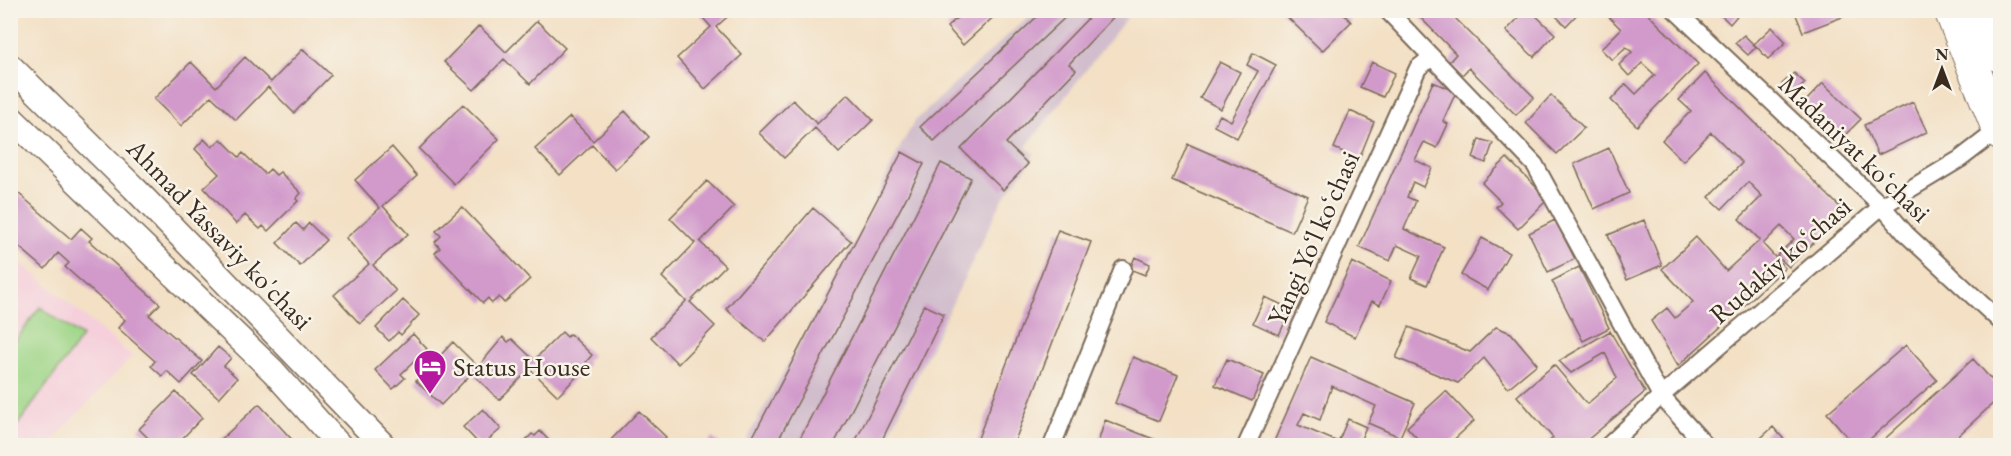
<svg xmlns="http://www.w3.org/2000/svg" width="2011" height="456" font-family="'EB Garamond',serif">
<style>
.built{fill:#f5cfdb}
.industrial{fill:#d1bdcc}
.green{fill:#9dd586;stroke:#6c8052;stroke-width:1.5}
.building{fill:#d19acb}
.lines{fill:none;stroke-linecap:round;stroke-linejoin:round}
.street-casing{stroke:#7b6a58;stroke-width:20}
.secondary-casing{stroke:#7b6a58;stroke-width:27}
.highway-casing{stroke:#7b6a58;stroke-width:34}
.street{stroke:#fff;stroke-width:16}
.secondary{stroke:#fff;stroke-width:24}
.highway{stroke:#fff;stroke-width:32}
.labels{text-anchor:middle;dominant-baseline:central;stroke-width:5;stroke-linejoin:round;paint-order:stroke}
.street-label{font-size:27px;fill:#3b2a1e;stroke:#f7f3e8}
.poi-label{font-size:27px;fill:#3b2a1e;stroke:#f7f3e8;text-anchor:start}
</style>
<rect width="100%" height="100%" fill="#f7f3e8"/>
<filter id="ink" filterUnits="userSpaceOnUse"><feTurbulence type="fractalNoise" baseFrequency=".0167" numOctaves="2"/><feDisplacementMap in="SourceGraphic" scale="12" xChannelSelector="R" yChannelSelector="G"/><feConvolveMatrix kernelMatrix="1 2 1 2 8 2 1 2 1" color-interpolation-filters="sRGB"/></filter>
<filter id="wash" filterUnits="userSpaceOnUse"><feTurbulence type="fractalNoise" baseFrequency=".008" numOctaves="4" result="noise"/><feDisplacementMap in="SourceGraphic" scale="24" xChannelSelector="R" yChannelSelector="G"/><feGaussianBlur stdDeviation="1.35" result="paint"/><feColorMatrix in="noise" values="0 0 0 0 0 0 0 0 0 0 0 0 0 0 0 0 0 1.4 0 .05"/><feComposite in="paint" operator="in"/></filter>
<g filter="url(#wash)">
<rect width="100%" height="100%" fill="#f3e0c5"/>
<!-- built -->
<path class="built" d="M10 254 132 356 48 445H11Z"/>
<!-- industrial -->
<path class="industrial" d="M1034 11H1132L1026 147 1034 153 1031 162 1002 200 884 445 743 446 858 236 900 147 915 121Z"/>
<!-- green -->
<path class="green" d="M40 307 82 337 11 434V347Z"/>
<g id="blocks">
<!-- building -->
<path class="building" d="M696 10H735L716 27 742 55 705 89 677 58 711 27Z
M966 10H1001L963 45 947 27Z
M1044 10H1073L934 141 920 127Z
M1096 10H1120L1069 64 1076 70 1006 143 1028 164 1003 190 961 149Z
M1280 10H1340L1351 22 1322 51Z
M1413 10H1447L1534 97 1516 115 1469 68 1462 75 1449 62 1456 54Z
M1526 10H1530L1555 34 1534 57 1506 31Z
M1560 10H1581L1566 26 1555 15Z
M1602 10H1644L1698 64 1637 126 1611 100 1626 84 1636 94 1655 75 1642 63 1629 76 1619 65 1632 52 1626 47 1612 60 1601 49 1621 29Z
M1716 10H1742L1730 24Z
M1794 10H1858V11L1803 32Z
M537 21 565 48 530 84 504 59 474 90 444 62 479 26 506 52Z
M1772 27 1786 42 1768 59 1754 44Z
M1744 35 1756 47 1748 55 1735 43Z
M303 49 331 75 294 113 268 87 236 120 211 96 181 126 154 99 191 62 216 87 245 57 271 82Z
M1253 53 1276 65 1237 138 1214 126 1220 115 1231 121 1258 71 1247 65Z
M1220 62 1240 72 1221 109 1200 98Z
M1372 62 1395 73 1383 97 1360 87Z
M1705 73 1845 212 1789 267 1777 256 1794 239 1781 226 1763 244 1785 268 1678 366 1651 321 1667 308 1675 318 1693 302 1662 269 1696 237 1726 271 1760 240 1739 219 1762 196 1748 182 1722 209 1709 197 1742 163 1711 132 1683 161 1662 140 1691 111 1679 100Z
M1794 73 1805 83 1793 95 1782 84Z
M1433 82 1456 92 1443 121 1448 124 1437 148 1424 142 1415 160 1432 168 1423 187 1413 182 1407 197 1416 201 1404 229 1444 247 1427 285 1411 278 1421 256 1397 245 1390 261 1359 247Z
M1823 83 1861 119 1843 137 1805 102Z
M848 94 873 120 839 153 815 128 784 158 759 133 793 100 817 124Z
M1551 95 1584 128 1557 154 1526 123Z
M1913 102 1927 132 1878 155 1864 125Z
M463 104 499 139 454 184 419 149Z
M625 111 649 137 615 169 592 145 560 175 535 149 570 117 593 141Z
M1350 111 1374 122 1359 159 1334 148Z
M204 139 212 147 221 139 239 157 243 153 265 174 270 169 276 175 280 172 301 193 296 199 298 201 268 231 263 226 260 229 245 215 236 224 204 188 219 174 195 149Z
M1479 139 1493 143 1486 163 1473 158Z
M1188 144 1308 196 1292 232 1172 180Z
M392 147 417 176 383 206 408 234 373 265 396 291 360 324 334 295 369 264 346 238 380 208 355 180Z
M1609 148 1629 193 1594 209 1574 164Z
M902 152 924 164 775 446H748Z
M1507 158 1548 199 1518 229 1496 207 1501 202 1482 183Z
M941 163 971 178 833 446H796Z
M707 181 734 207 700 242 725 266 690 302 715 326 678 364 651 337 686 301 662 277 695 243 670 218Z
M10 186 71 239 81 228 92 238 89 241 160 304 149 315 202 361 181 384 167 371 162 376 151 366 155 361 118 328 125 320 65 267 69 263 58 253 45 269 10 239Z
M462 207 530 279 504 303 499 297 492 303 488 298 483 303 435 253 440 248 435 242 441 236 436 231Z
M813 208 851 241 765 342 726 309Z
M1555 220 1575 259 1548 272 1529 233Z
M1644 220 1662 265 1627 280 1608 235Z
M296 223 303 230 309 223 326 240 300 266 277 243Z
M1058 230 1091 242 1013 446H975Z
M1482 238 1509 253 1488 290 1461 275Z
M1135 257 1150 264 1145 275 1130 269Z
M1352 262 1391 281 1380 305 1372 301 1355 337 1324 322Z
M1579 267 1609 328 1583 341 1552 281Z
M1265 297 1291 309 1279 335 1253 323Z
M403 300 419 315 401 335 398 332 389 341 376 328Z
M924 305 944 314 879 446H853Z
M1409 327 1470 352 1496 327 1511 333 1537 364 1508 388 1484 358 1458 383 1396 358Z
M1610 331 1645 392 1580 446H1544L1553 438 1517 396 1554 365 1587 404 1617 378 1605 353 1571 373 1559 361Z
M562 332 567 337 570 334 592 355 586 362 588 365 558 396 530 369 499 400 472 373 441 405 416 381 453 342 478 367 503 337 508 342 512 339 534 360Z
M413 334 427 349 401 374 405 378 393 389 375 370Z
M1906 345 1937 380 1862 446H1855L1827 413Z
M218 347 231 358 224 366 237 378 219 398 193 375Z
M1133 357 1178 375 1159 421 1115 403Z
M1311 357 1415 403 1400 437 1368 423 1376 406 1332 386 1320 420 1304 413 1298 425 1338 442 1348 419 1366 427 1358 446H1272Z
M1227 359 1264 375 1252 401 1215 385Z
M1973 359 2000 389V397L1947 446H1877Z
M1446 391 1474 421 1447 446H1424L1407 427Z
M176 392 202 418 175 446H156L139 429Z
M259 404 298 446H214Z
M483 409 501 429 481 446 463 427Z
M639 411 666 437 658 446H605Z
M1105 420 1169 445V446H1097Z
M1773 427 1790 446H1752Z
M540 431 554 446H520L532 434 535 436Z
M712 438 723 446H706Z"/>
</g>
</g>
<g filter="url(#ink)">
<use href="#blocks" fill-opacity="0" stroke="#7b6a58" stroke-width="1.5"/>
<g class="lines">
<!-- street casing -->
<g class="street-casing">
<path id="street" d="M1387 10 1535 165 1661 396 1706 446
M1675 10 1882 206 1906 234 2000 321
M1052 446 1123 269
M1246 446 1418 68 1432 57
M1608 446 1661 396 1882 206 1960 159 1998 130"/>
</g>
<!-- secondary casing -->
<g class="secondary-casing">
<path id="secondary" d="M10 66 134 188 384 446
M10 117 273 371 340 446"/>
</g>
<!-- highway casing -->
<g class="highway-casing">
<path id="highway" d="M1950 10 2000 134
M1981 10 2000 56"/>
</g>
<!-- street -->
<use href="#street" class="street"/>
<!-- secondary -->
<use href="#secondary" class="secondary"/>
<!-- highway -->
<use href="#highway" class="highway"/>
</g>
</g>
<!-- icons -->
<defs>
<g id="hotel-pin" transform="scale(1.725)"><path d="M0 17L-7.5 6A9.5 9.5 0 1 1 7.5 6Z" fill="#b5179e" stroke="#f7f3e8"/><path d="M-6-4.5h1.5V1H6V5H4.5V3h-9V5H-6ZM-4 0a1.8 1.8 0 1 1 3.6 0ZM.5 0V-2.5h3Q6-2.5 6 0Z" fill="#fff"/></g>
</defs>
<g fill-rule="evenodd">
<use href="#hotel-pin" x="430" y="366"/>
</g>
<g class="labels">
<!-- street labels -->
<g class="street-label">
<text transform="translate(1855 148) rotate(44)">Madaniyat koʻchasi</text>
<text transform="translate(220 234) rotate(46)">Ahmad Yassaviy ko'chasi</text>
<text transform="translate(1313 238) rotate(-66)">Yangi Yoʻl koʻchasi</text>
<text transform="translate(1780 260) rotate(-41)">Rudakiy koʻchasi</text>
</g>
<!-- poi labels -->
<g class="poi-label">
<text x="453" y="366">Status House</text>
</g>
</g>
<!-- margin -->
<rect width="2011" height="456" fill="none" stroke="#f7f3e8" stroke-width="36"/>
<!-- north arrow -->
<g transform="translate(1942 69)" stroke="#f7f3e8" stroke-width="4.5" paint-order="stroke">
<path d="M0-4.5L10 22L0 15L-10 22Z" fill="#3b2a1e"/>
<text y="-9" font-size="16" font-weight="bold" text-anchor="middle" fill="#3b2a1e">N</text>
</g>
</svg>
